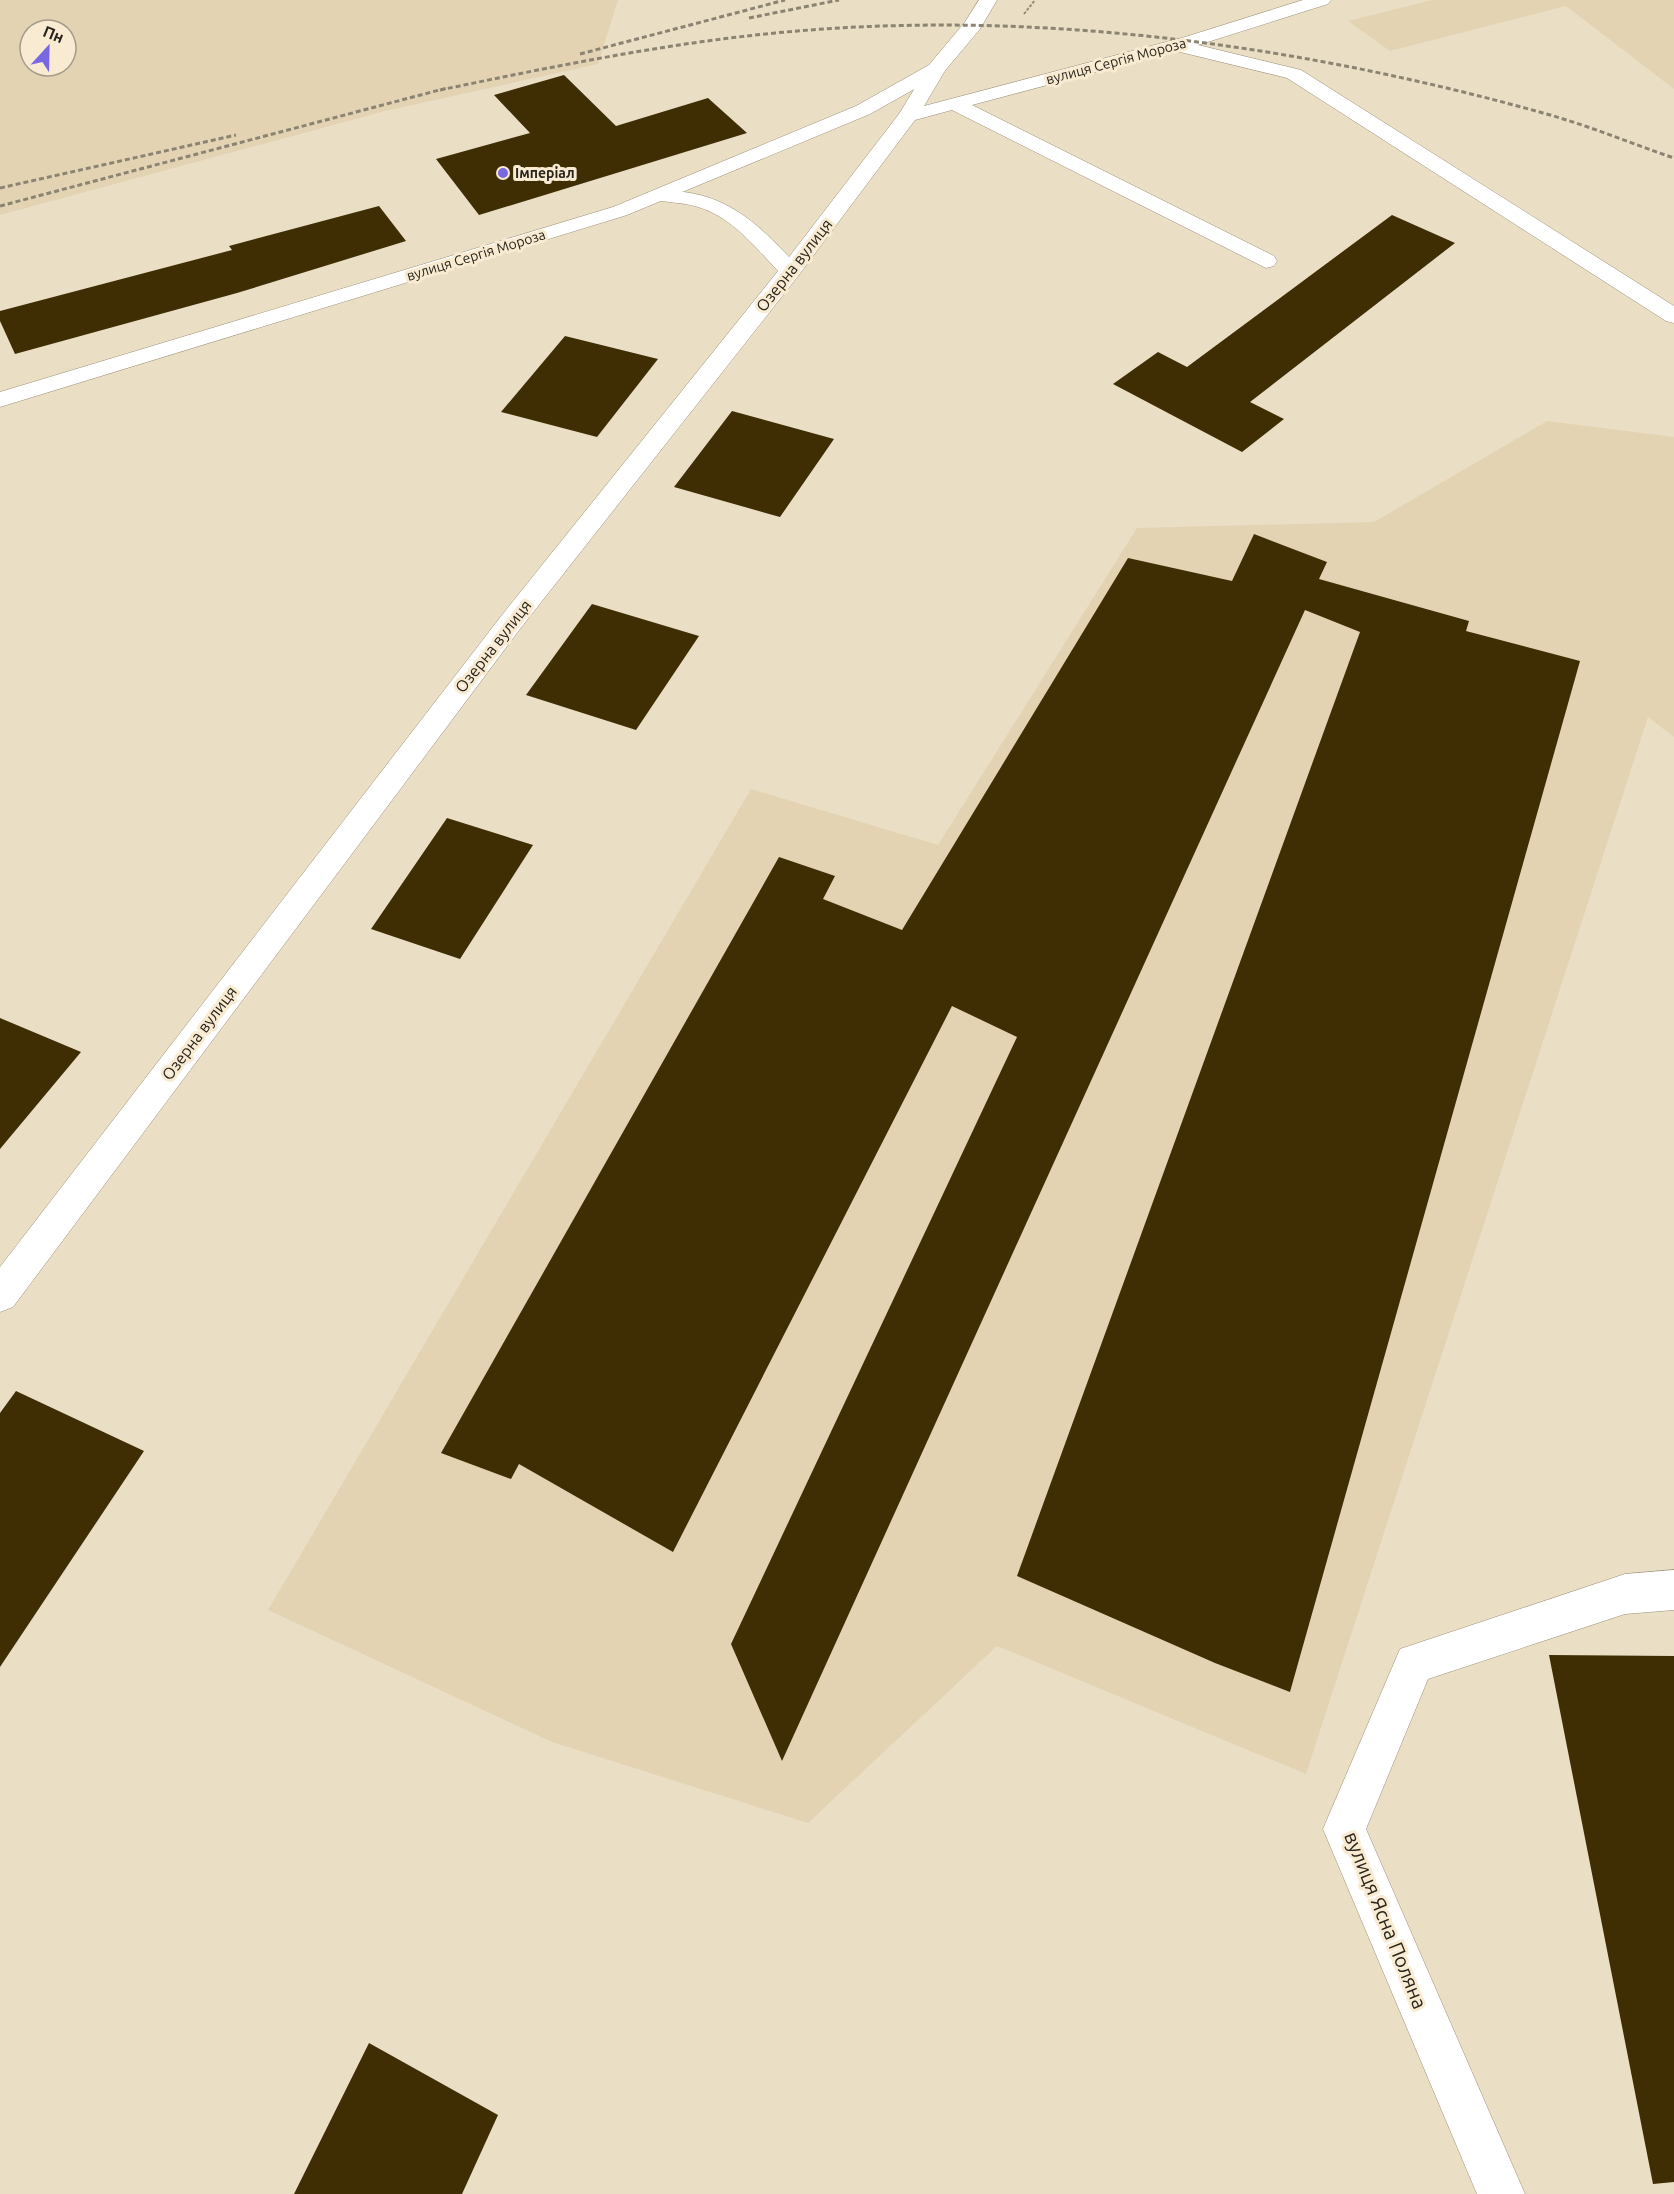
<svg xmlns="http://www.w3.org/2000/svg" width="1674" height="2194" font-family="Ubuntu,sans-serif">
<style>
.built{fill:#e3d3b3;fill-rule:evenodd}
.building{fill:#3f2e04}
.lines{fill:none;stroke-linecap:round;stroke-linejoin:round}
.minor-casing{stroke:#9b8f78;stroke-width:1}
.major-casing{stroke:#9b8f78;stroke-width:1}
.path{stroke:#958c7a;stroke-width:2;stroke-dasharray:3 1.5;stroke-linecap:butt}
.minor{fill:#fff;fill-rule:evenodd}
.major{fill:#fff;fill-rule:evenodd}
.rail{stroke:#8c8472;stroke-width:3;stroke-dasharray:5 3;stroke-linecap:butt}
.poi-dot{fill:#7868e3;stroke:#f8ebd2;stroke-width:2}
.labels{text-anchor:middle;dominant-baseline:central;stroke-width:6;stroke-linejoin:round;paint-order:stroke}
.far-street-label{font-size:14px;fill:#28241b;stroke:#f8ebd2}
.far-poi-label{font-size:14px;font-weight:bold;fill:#28241b;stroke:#f8ebd2;text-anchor:start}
.street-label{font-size:16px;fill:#28241b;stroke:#f8ebd2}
.near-street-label{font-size:20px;fill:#28241b;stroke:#f8ebd2}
</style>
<rect width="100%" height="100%" fill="#eadec5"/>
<!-- built -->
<path class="built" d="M0 0H618L598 64 385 111 0 215ZM30 30H66V66H30Z
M1432 0H1674V89L1566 6 1390 51 1348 21Z
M1547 421 1674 437V737L1648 717 1306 1774 997 1646 808 1823 552 1742 268 1610 751 789 938 845 1137 528 1374 522Z"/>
<!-- building -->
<path class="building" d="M564 75 616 126 708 98 747 133 479 215 436 159 530 133 494 95Z
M379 206 406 241 237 293 15 354 0 321V311L232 250 229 246Z
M1392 215 1455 243 1250 402 1284 419 1242 452 1113 384 1158 352 1187 367Z
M565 336 658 359 597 437 501 412Z
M732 411 834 439 780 517 674 487Z
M1254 534 1327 562 1319 579 1469 621 1466 631 1580 661 1290 1692 1215 1663 1017 1576 1360 632 1305 610 782 1761 731 1644 1017 1037 952 1006 673 1552 519 1464 511 1479 441 1453 779 857 835 876 823 899 902 930 1128 558 1232 581Z
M592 604 699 636 636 730 526 695Z
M447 818 533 845 460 959 371 929Z
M0 1018 81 1052 0 1149Z
M16 1391 144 1451 0 1667V1413Z
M1549 1655 1674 1656V2182L1653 2184Z
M369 2043 498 2115 462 2194H294Z"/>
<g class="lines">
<!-- minor casing -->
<g class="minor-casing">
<path id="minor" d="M1303 0H1331L1328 4 1198 45 1301 70 1674 306V323L1666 321 1287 78 1176 51 972 105 1274 256 1277 261 1274 266 1266 268 952 110 915 120 798 276 520 629 13 1307 0 1312V1267L502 615 778 271C755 247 732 217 698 207 683 202 667 203 652 199L649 195 652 191C662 188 673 190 684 192 730 198 759 225 789 257L899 114 929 65H943L946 69 924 106 1185 37Z
M1674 1570V1610L1625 1614 1428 1679 1366 1829 1525 2194H1477L1323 1829 1400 1649 1625 1574Z"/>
</g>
<!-- major casing -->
<g class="major-casing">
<path id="major" d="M979 0H997L980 29 943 73 870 114 627 215 0 407V392L613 207 856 106 929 65 965 22Z"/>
</g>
<!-- path -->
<path class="path" d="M1024 14 1035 0"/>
<!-- minor -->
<use href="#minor" class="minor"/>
<!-- major -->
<use href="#major" class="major"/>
<!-- rail -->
<path class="rail" d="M749 18 839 0
M580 54 785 0
M440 90C551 67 662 44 775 33 1031 8 1296 44 1543 113 1587 125 1630 143 1674 158
M0 188 236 135
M0 206 447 88"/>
</g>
<!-- markers -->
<circle class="poi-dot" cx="503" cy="173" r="6"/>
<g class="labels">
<!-- far-street labels -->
<g class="far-street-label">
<text transform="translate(1116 61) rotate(-15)">вулиця Сергія Мороза</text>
<text transform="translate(476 255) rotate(-17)">вулиця Сергія Мороза</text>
</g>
<!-- far-poi labels -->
<g class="far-poi-label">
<text x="515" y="173">Імперіал</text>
</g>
<!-- street labels -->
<g class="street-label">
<text transform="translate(794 265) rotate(-52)">Озерна вулиця</text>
<text transform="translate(493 646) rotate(-52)">Озерна вулиця</text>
<text transform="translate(199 1033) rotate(-53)">Озерна вулиця</text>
</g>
<!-- near-street labels -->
<g class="near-street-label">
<text transform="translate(1386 1920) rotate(68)">вулиця Ясна Поляна</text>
</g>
</g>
<!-- north arrow -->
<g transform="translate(48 48) rotate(22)"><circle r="28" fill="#f8ebd2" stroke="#a59b89" stroke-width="1.5"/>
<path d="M0-4.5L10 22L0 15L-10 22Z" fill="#7868e3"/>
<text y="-9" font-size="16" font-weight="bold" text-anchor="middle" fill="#28241b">Пн</text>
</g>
</svg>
